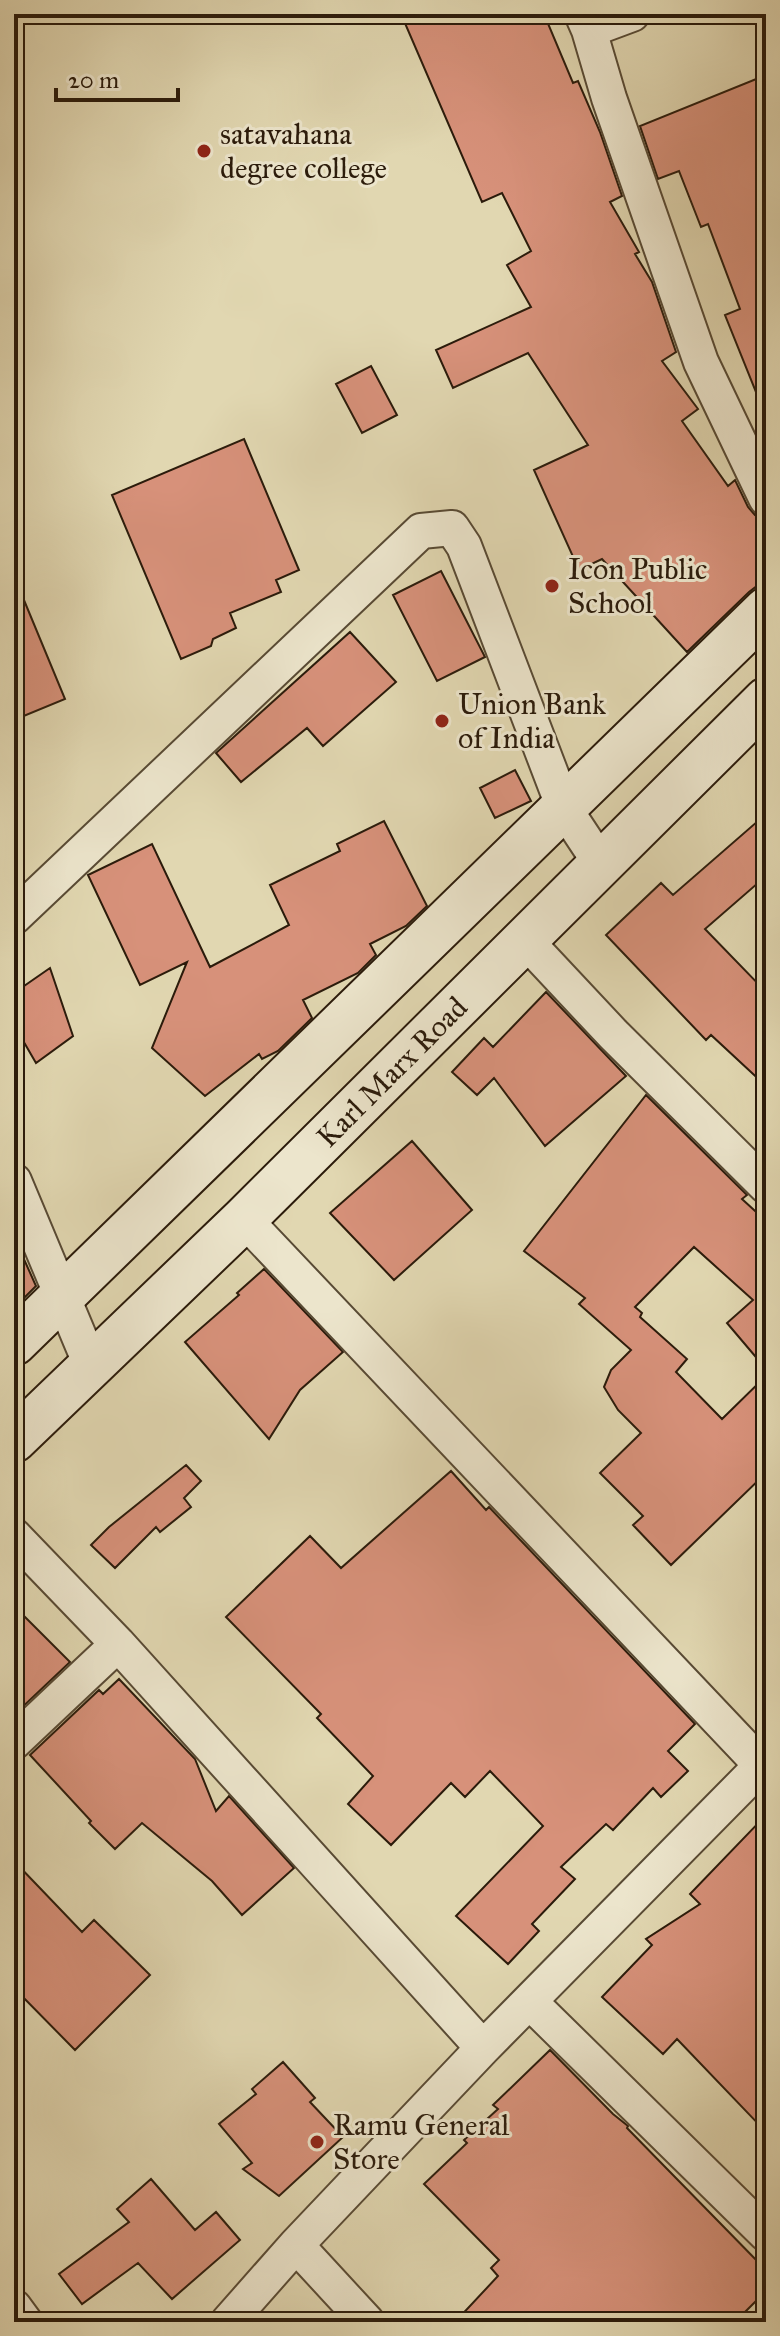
<svg xmlns="http://www.w3.org/2000/svg" width="780" height="2336" font-family="'IM FELL Great Primer',serif">
<style>
.building{fill:#d7917a;stroke:#2b1b0b;stroke-width:2}
.lines{fill:none;stroke-linecap:round;stroke-linejoin:round}
.minor-casing{stroke:#584a34;stroke-width:38}
.secondary-casing{stroke:#2b1b0b;stroke-width:48}
.minor{stroke:#ece5cc;stroke-width:34}
.secondary{stroke:#ece5cc;stroke-width:44}
.poi-dot{fill:#8f2418;stroke:#ece5cc;stroke-width:3}
.labels{text-anchor:middle;dominant-baseline:central;stroke-width:6;stroke-linejoin:round;paint-order:stroke}
.poi-label{font-size:30px;fill:#2b1b0b;stroke:#ece5cc;text-anchor:start}
.street-label{font-size:30px;fill:#2b1b0b;stroke:#ece5cc}
</style>
<rect width="100%" height="100%" fill="#e1d7b1"/>
<filter id="stains"><feTurbulence type="fractalNoise" baseFrequency=".0025" numOctaves="4"/><feColorMatrix values="0 0 0 0 .2 0 0 0 0 .09 0 0 0 0 .02 0 0 0 .5 -.17"/></filter>
<radialGradient id="worn" r=".72"><stop offset=".6" stop-color="#630" stop-opacity="0"/><stop offset="1" stop-color="#630" stop-opacity=".3"/></radialGradient>
<!-- building -->
<path class="building" d="M401 14H544L573 83 578 81 600 132 622 196 610 202 639 252 635 254 652 282 676 352 662 361 698 409 682 421 728 486 735 480 748 507 755 515 766 518V579L749 592 687 652 602 559 579 570 534 470 588 445 528 353 453 388 436 350 531 307 507 265 531 251 502 193 482 202Z
M766 75V412H764L725 315 740 309 708 224 701 227 679 171 658 179 640 126Z
M371 366 397 415 362 433 336 384Z
M244 439 299 570 276 580 281 592 230 613 236 628 213 639 211 646 181 659 112 495Z
M441 571 485 657 437 681 393 595Z
M14 576 65 699 14 720Z
M350 632 396 682 323 746 307 728 241 782 216 753Z
M515 770 531 801 495 818 480 788Z
M766 814V876L705 929 766 992V1086L711 1035 706 1040 606 935 661 883 673 895Z
M384 821 427 906 406 926 370 944 376 955 358 973 303 1000 312 1018 278 1051 262 1059 259 1054 205 1096 152 1048 187 962 140 985 88 875 152 844 210 967 289 925 270 885 340 851 337 844Z
M50 968 73 1036 36 1063 14 1025V993Z
M546 992 626 1076 545 1146 494 1078 477 1095 452 1072 484 1038 493 1047Z
M646 1095 747 1195 742 1199 766 1221V1369L727 1323 753 1300 694 1247 635 1307 642 1313 640 1317 687 1359 676 1372 722 1419 766 1376V1473L671 1565 633 1525 643 1516 600 1473 641 1433 618 1410 604 1387 611 1370 631 1350 579 1304 585 1298 524 1251Z
M412 1141 472 1210 394 1280 330 1213Z
M14 1237 36 1286 14 1308Z
M264 1269 343 1352 300 1390 269 1439 185 1342 239 1295 237 1293Z
M186 1465 201 1481 184 1498 191 1507 160 1532 156 1527 115 1568 91 1545 109 1527Z
M451 1471 486 1510 489 1507 695 1724 668 1751 688 1771 661 1797 653 1788 613 1830 606 1824 561 1867 575 1879 532 1924 539 1931 508 1964 456 1916 543 1826 490 1771 465 1797 451 1783 391 1845 348 1804 373 1776 317 1718 321 1714 226 1617 310 1536 341 1568Z
M14 1606 70 1662 14 1715Z
M119 1679 195 1759 216 1811 229 1796 294 1868 242 1915 212 1881 142 1823 115 1849 89 1823 91 1821 30 1755 99 1690 103 1694Z
M766 1815V2132L677 2039 663 2054 602 1997 652 1945 646 1939 700 1904 690 1894Z
M14 1861 82 1932 94 1920 150 1975 75 2050 14 1988Z
M550 2050 613 2114 628 2126 627 2128 766 2270V2291L735 2322H455L498 2276 491 2268 499 2260 424 2184 467 2143 464 2140 498 2109 493 2105Z
M283 2062 315 2098 310 2102 343 2137 279 2196 243 2169 252 2163 219 2124 256 2094 252 2089Z
M151 2179 195 2230 216 2212 240 2240 172 2299 138 2263 82 2304 59 2274 129 2222 117 2209Z"/>
<g class="lines">
<!-- minor casing -->
<g class="minor-casing">
<path id="minor" d="M582 14 589 30 609 98 701 362 766 498
M589 30 632 14
M14 917 421 531 452 528 464 546 564 808 601 864
M525 940 613 1034 766 1186
M14 1181 91 1365
M244 1219 766 1770
M14 1536 118 1644 483 2048
M14 1742 118 1644
M530 2002 766 2234
M296 2245 367 2322
M14 2307 25 2322
M228 2322 296 2245 483 2048 766 1761"/>
</g>
<!-- secondary casing -->
<g class="secondary-casing">
<path id="secondary" d="M14 1343 766 610
M14 1440 244 1219 766 700"/>
</g>
<!-- minor -->
<use href="#minor" class="minor"/>
<!-- secondary -->
<use href="#secondary" class="secondary"/>
</g>
<!-- markers -->
<g class="poi-dot">
<circle cx="204" cy="151" r="8"/>
<circle cx="552" cy="586" r="8"/>
<circle cx="442" cy="721" r="8"/>
<circle cx="317" cy="2142" r="8"/>
</g>
<g class="labels">
<!-- poi labels -->
<g class="poi-label">
<text x="220" y="134">satavahana<tspan x="220" dy="34">degree college</tspan></text>
<text x="568" y="569">Icon Public<tspan x="568" dy="34">School</tspan></text>
<text x="458" y="704">Union Bank<tspan x="458" dy="34">of India</tspan></text>
<text x="333" y="2125">Ramu General<tspan x="333" dy="34">Store</tspan></text>
</g>
<!-- street labels -->
<g class="street-label">
<text transform="translate(392 1072) rotate(-45)">Karl Marx Road</text>
</g>
</g>
<!-- margin -->
<rect width="780" height="2336" fill="none" stroke="#e1d7b1" stroke-width="48"/>
<rect x="16" y="16" width="748" height="2304" fill="none" stroke="#2b1b0b" stroke-width="4"/>
<rect x="24" y="24" width="732" height="2288" fill="none" stroke="#2b1b0b" stroke-width="2"/>
<!-- scale -->
<path d="M56 88v12h122v-12" fill="none" stroke="#2b1b0b" stroke-width="4"/>
<text x="68" y="88" font-size="24" fill="#2b1b0b" stroke="#ece5cc" stroke-width="6" paint-order="stroke">20 m</text>
<rect width="100%" height="100%" filter="url(#stains)"/>
<rect width="100%" height="100%" fill="url(#worn)"/>
</svg>
